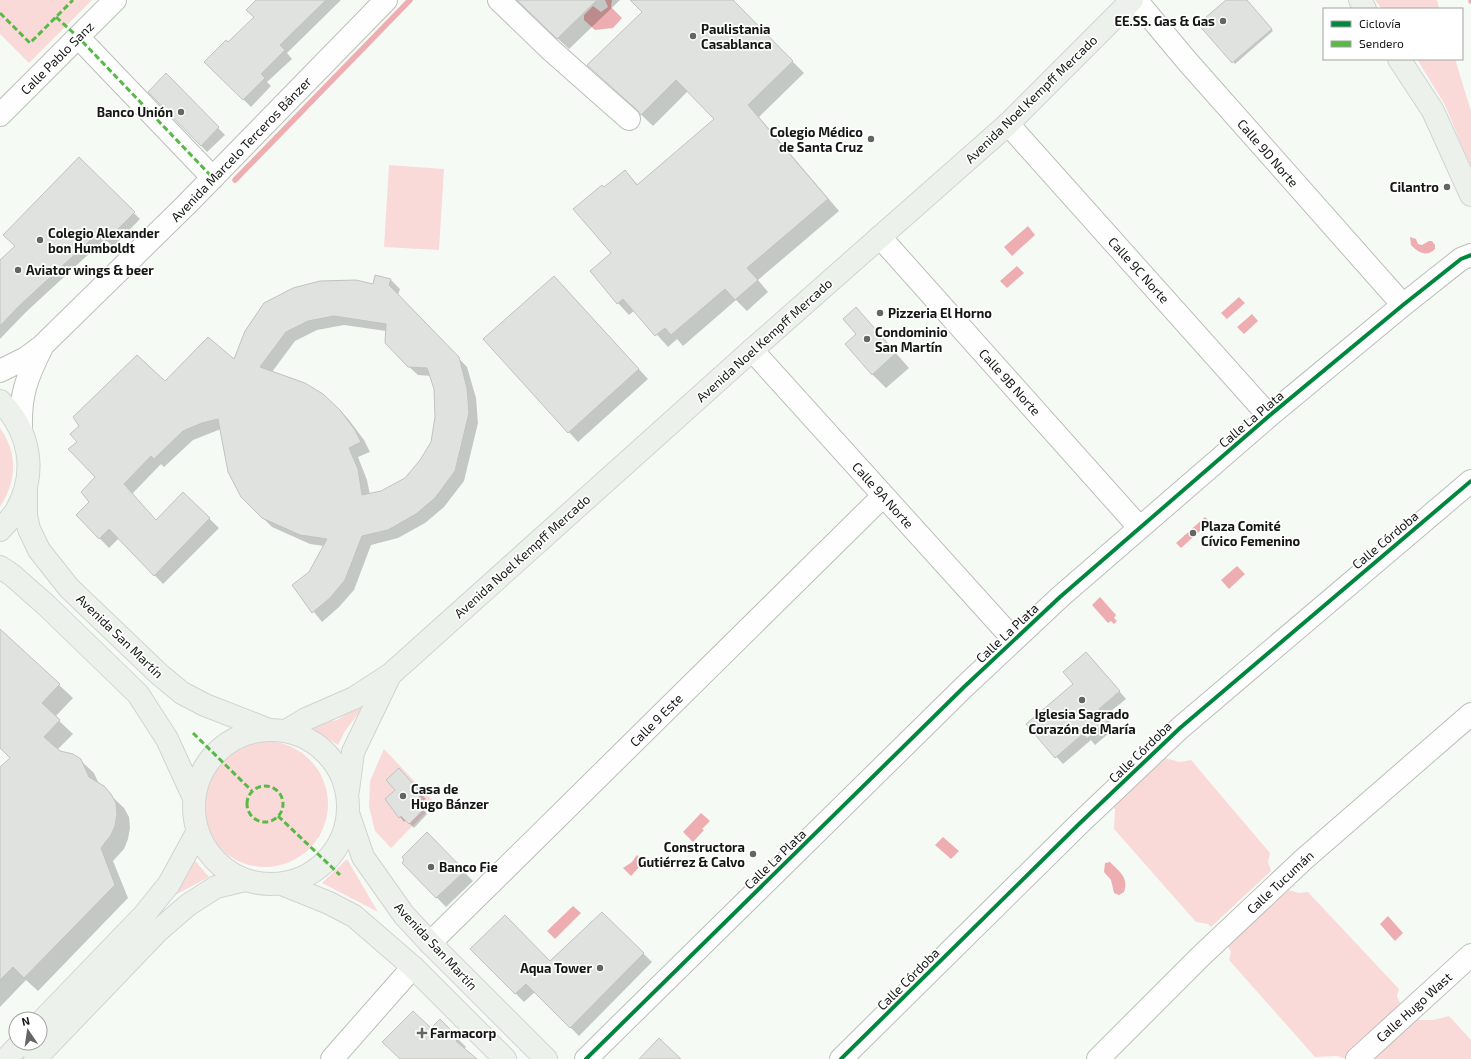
<svg xmlns="http://www.w3.org/2000/svg" width="1471" height="1059" font-family="'Exo 2',sans-serif">
<style>
.green{fill:#fadad9}
.water{fill:#eeaeb1}
.shadow{fill:#0003;fill-rule:evenodd}
.lines{fill:none;stroke-linecap:round;stroke-linejoin:round}
.stream{stroke:#eeaeb1;stroke-width:5.5}
.building{fill:#dfe2de;stroke:#c0c3bf;fill-rule:evenodd}
.minor-casing{stroke:#bbbebb;stroke-width:24}
.major-casing{stroke:#d1d4d1;stroke-width:24}
.minor{stroke:#fefefe;stroke-width:22}
.major{stroke:#ecf1eb;stroke-width:22}
.quiet{stroke:#58b947;stroke-width:3;stroke-dasharray:6 3;stroke-linecap:butt}
.cycleway-casing{stroke:#fff;stroke-width:6}
.cycleway{stroke:#00873e;stroke-width:4}
.poi-dot{fill:#636663;stroke:#fff;stroke-width:1.5}
.labels{text-anchor:middle;dominant-baseline:central;stroke-width:3.5;stroke-linejoin:round;paint-order:stroke}
.poi-label{font-size:13px;font-weight:bold;fill:#141714;stroke:#fff;text-anchor:start}
.street-label{font-size:13px;fill:#141714;stroke:#fff}
</style>
<rect width="100%" height="100%" fill="#f6faf5"/>
<!-- green -->
<path class="green" d="M0 0H92L29 63 0 34Z
M1375 0H1437L1439 9H1382Z
M1417 59H1455L1471 111V168L1445 105Z
M389 165 444 169 439 250 384 247Z
M0 428C18 453 17 481 0 507Z
M368 701 345 731 338 745 307 726 337 720Z
M202 804a63 63 0 1 1 126 0a63 63 0 1 1-126 0Z
M384 749 435 803 391 848 375 831 369 807 370 781Z
M1161 757 1180 762 1191 760 1270 853 1268 862 1271 871 1211 927 1208 924 1196 922 1114 829 1115 810 1112 802Z
M192 857 209 877 160 903Z
M347 859 378 912 322 883Z
M1289 890 1299 893 1308 892 1399 989 1397 996 1403 1010 1346 1059 1337 1056 1315 1057 1229 960 1231 952 1227 944Z
M1449 1016 1471 1040V1059H1374L1416 1020H1433Z"/>
<!-- water -->
<path class="water" d="M605 0H612L611 7 622 18 613 28 595 30 584 20V15L593 6 601 12 608 7Z
M1028 226 1035 235 1012 256 1004 247Z
M1410 237 1416 239 1418 244 1422 245 1429 241H1432L1435 245V249C1426 258 1418 252 1411 245Z
M1017 266 1024 273 1007 288 1000 281Z
M1239 297 1245 303 1227 319 1221 313Z
M1252 314 1258 321 1244 334 1237 327Z
M1205 517 1210 522 1181 548 1176 543Z
M1237 566 1245 574 1229 589 1221 580Z
M1100 597 1116 615 1114 618 1117 621 1114 624 1111 621 1108 623 1092 605Z
M701 813 710 821 702 829 704 830 693 842 683 832Z
M943 837 959 851 951 859 935 845Z
M637 855 644 862 631 876 623 868 632 862Z
M1110 862C1120 872 1129 878 1124 892L1119 895 1114 893 1111 880 1104 872 1105 863Z
M573 906 581 913 555 939 547 931Z
M1388 916 1403 933 1395 941 1380 924Z"/>
<!-- shadow -->
<path class="shadow" d="M257 0H341L287 53 292 59 267 82 271 86 251 107 206 62 255 18Z
M516 0H620L569 49Z
M632 0H731L804 73 759 117 839 211 758 280 768 292 747 311 736 300 683 346 677 339 668 347 635 310 629 315 618 303 604 188 625 171 638 185 716 119 688 91 653 126 589 65 643 12Z
M1227 0H1246L1273 31 1235 64 1199 24Z
M166 75 225 135 207 152 149 92Z
M79 159 140 219 113 247 105 239 25 313 0 339V261L16 246Z
M391 280 400 289 398 295 467 367 476 398 478 423 464 481 444 507 425 523 398 538 371 545 354 590 339 607 322 622 293 586 310 572 324 546 310 544 272 527 241 496 221 429 193 440 164 467 161 464 132 494 156 521 183 493 219 528 163 584 119 538 109 548 77 515 91 502 97 477 165 382 234 361 246 331ZM344 325 386 331 408 366 418 375 431 376 435 388 436 417 432 442 421 460 406 479 381 492 370 495 367 480 358 457 370 452 364 440 349 420 340 410 272 372 295 341 317 330Z
M563 286 648 379 578 442 485 340Z
M856 308 909 368 886 388 872 374 857 334Z
M0 630 73 698 55 717 73 734 57 750 80 760 94 773 99 784 124 808 129 817 130 828 128 839 124 849 113 861 128 898 38 991 26 980 0 1007V769L11 758 0 746Z
M1093 660 1126 699 1105 716 1115 728 1095 745 1091 740 1063 764 1027 725 1074 684Z
M403 774 426 799 419 805 427 814 414 828 406 820 404 822 400 817 386 799 396 790Z
M427 834 473 881 446 907 403 863Z
M602 913 652 962 579 1036 535 992 524 1002 472 949 550 962Z
M440 1021 466 1047 464 1049 475 1059H401Z"/>
<g class="lines">
<!-- stream -->
<path class="stream" d="M1471 0V1
M235 180 410 0"/>
</g>
<!-- building -->
<path class="building" d="M256 0H326L280 45 285 50 261 74 265 78 243 100 204 62 226 40 228 42 254 17 246 10Z
M517 0H597L557 39Z
M630 0H733L793 61 748 105 828 199 747 268 758 280 735 300 725 289 671 335 665 328 655 336 623 299 617 304 590 271 611 253 573 209 602 185 604 187 625 170 637 185 714 119 676 80 641 115 637 110 587 65 642 12Z
M1226 0H1247L1272 29 1232 63 1198 24Z
M166 73 219 127 201 146 148 92Z
M79 157 135 212 106 241 98 233 18 307 0 326V260L15 246 3 235Z
M375 275 391 279 389 285 459 357 467 388 469 413 455 471 435 498 416 514 388 530 362 536 345 580 330 598 312 613 292 585 309 572 327 539 300 535 262 518 241 497 228 472 218 419 202 423 183 431 154 459 151 456 124 484 156 520 183 492 210 518 154 576 109 529 99 539 76 515 89 502 81 492 95 477 68 449 77 442 70 434 79 426 73 417 137 355 165 381 208 337 234 359 245 331 264 303 293 288 320 281 356 280 373 284ZM334 316 386 324 385 343 408 367 427 368 434 389 435 417 431 442 420 460 405 478 381 491 362 495 358 469 349 448 361 442 355 430 340 410 323 394 305 383 260 367 286 332 308 321Z
M554 276 639 369 568 433 483 339Z
M856 307 896 353 872 375 845 344 856 334 843 319Z
M0 629 60 684 42 703 60 720 44 737 60 751 73 754 81 759 89 777 104 786 111 794 116 803 117 814 115 826 111 835 101 848 115 885 24 978 13 967 0 980V767L10 758 0 748Z
M1086 652 1120 691 1099 709 1109 720 1087 739 1083 734 1055 758 1026 724 1073 684 1063 672Z
M399 768 422 794 415 800 424 809 409 824 401 816 399 818 385 799 395 790 386 780Z
M427 832 465 871 436 898 402 863 404 860 402 857Z
M602 912 644 953 570 1028 526 984 515 994 470 949 505 915 550 961Z
M413 1011 431 1028 440 1019 459 1038 456 1041 477 1059H400L382 1042Z
M659 1038 681 1059H639Z"/>
<g class="lines">
<!-- minor casing -->
<g class="minor-casing">
<path id="minor" d="M499 0 552 51 629 119
M1136 0 1187 61 1403 305
M78 37 213 178
M0 115 115 0
M1008 124 1269 416
M880 237 1139 527
M752 350 1014 640
M0 371 26 358 42 346 186 205 386 0
M21 428C20 394 27 377 42 347
M430 943 883 496
M332 1059 413 967
M586 1059 964 687 1060 597 1269 416 1403 305 1461 259 1471 255
M841 1059 1079 824 1180 728 1471 481
M1098 1059 1201 956 1303 860 1471 714
M1357 1059 1471 955"/>
</g>
<!-- major casing -->
<g class="major-casing">
<path id="major" d="M1360 0 1365 9
M1399 59 1433 111 1471 195
M0 401C30 431 38 473 16 511 12 518 5 524 0 530
M26 491V516L29 529 39 550 69 588 159 674 182 693 205 705 269 730
M0 567 12 575 46 605 138 694 167 739 194 798
M194 807a77 77 0 1 1 154 0a77 77 0 1 1-154 0Z
M286 731 306 719 354 698 391 674 752 350 1008 124 1132 0
M348 790 353 752 390 675
M349 816 363 857 404 915 430 943 546 1059
M282 884 329 903 354 916 413 967 505 1059
M40 1023 144 915 169 884 198 831
M6 1059 21 1043
M35 1059 158 931 188 905 216 887 245 880"/>
</g>
<!-- minor -->
<use href="#minor" class="minor"/>
<!-- major -->
<use href="#major" class="major"/>
<!-- quiet -->
<path class="quiet" d="M0 13 30 43 73 0
M56 17 78 37 213 178
M193 733 252 791
M247 804a18 18 0 1 1 36 0a18 18 0 1 1-36 0Z
M278 816 340 875"/>
<!-- cycleway casing -->
<g class="cycleway-casing">
<path id="cycleway" d="M586 1059 964 687 1060 597 1269 416 1403 305 1461 259 1471 255
M841 1059 1079 824 1180 728 1471 481"/>
</g>
<!-- cycleway -->
<use href="#cycleway" class="cycleway"/>
</g>
<!-- markers -->
<g class="poi-dot">
<circle cx="1223" cy="21" r="4"/>
<circle cx="693" cy="36" r="4"/>
<circle cx="181" cy="112" r="4"/>
<circle cx="871" cy="139" r="4"/>
<circle cx="1447" cy="187" r="4"/>
<circle cx="40" cy="240" r="4"/>
<circle cx="18" cy="270" r="4"/>
<circle cx="880" cy="313" r="4"/>
<circle cx="867" cy="339" r="4"/>
<circle cx="1193" cy="533" r="4"/>
<circle cx="1082" cy="700" r="4"/>
<circle cx="403" cy="796" r="4"/>
<circle cx="753" cy="854" r="4"/>
<circle cx="431" cy="867" r="4"/>
<circle cx="600" cy="968" r="4"/>
<path d="M420 1027h4v4h4v4h-4v4h-4v-4h-4v-4h4z"/>
</g>
<g class="labels">
<!-- poi labels -->
<g class="poi-label">
<text x="1215" y="21" text-anchor="end">EE.SS. Gas &amp; Gas</text>
<text x="701" y="29">Paulistania<tspan x="701" dy="15">Casablanca</tspan></text>
<text x="173" y="112" text-anchor="end">Banco Unión</text>
<text x="863" y="132" text-anchor="end">Colegio Médico<tspan x="863" dy="15">de Santa Cruz</tspan></text>
<text x="1439" y="187" text-anchor="end">Cilantro</text>
<text x="48" y="233">Colegio Alexander<tspan x="48" dy="15">bon Humboldt</tspan></text>
<text x="26" y="270">Aviator wings &amp; beer</text>
<text x="888" y="313">Pizzeria El Horno</text>
<text x="875" y="332">Condominio<tspan x="875" dy="15">San Martín</tspan></text>
<text x="1201" y="526">Plaza Comité<tspan x="1201" dy="15">Cívico Femenino</tspan></text>
<text x="1082" y="714" text-anchor="middle">Iglesia Sagrado<tspan x="1082" dy="15">Corazón de María</tspan></text>
<text x="411" y="789">Casa de<tspan x="411" dy="15">Hugo Bánzer</tspan></text>
<text x="745" y="847" text-anchor="end">Constructora<tspan x="745" dy="15">Gutiérrez &amp; Calvo</tspan></text>
<text x="439" y="867">Banco Fie</text>
<text x="592" y="968" text-anchor="end">Aqua Tower</text>
<text x="430" y="1033">Farmacorp</text>
</g>
<!-- street labels -->
<g class="street-label">
<text transform="translate(57 58) rotate(-45)">Calle Pablo Sanz</text>
<text transform="translate(1031 99) rotate(-44)">Avenida Noel Kempff Mercado</text>
<text transform="translate(241 149) rotate(-46)">Avenida Marcelo Terceros Bánzer</text>
<text transform="translate(1268 153) rotate(49)">Calle 9D Norte</text>
<text transform="translate(1139 270) rotate(48)">Calle 9C Norte</text>
<text transform="translate(764 340) rotate(-42)">Avenida Noel Kempff Mercado</text>
<text transform="translate(1010 382) rotate(48)">Calle 9B Norte</text>
<text transform="translate(1251 419) rotate(-40)">Calle La Plata</text>
<text transform="translate(883 495) rotate(48)">Calle 9A Norte</text>
<text transform="translate(1385 540) rotate(-40)">Calle Córdoba</text>
<text transform="translate(522 556) rotate(-42)">Avenida Noel Kempff Mercado</text>
<text transform="translate(1007 633) rotate(-43)">Calle La Plata</text>
<text transform="translate(120 636) rotate(44)">Avenida San Martín</text>
<text transform="translate(656 720) rotate(-45)">Calle 9 Este</text>
<text transform="translate(1140 752) rotate(-44)">Calle Córdoba</text>
<text transform="translate(775 859) rotate(-44)">Calle La Plata</text>
<text transform="translate(1280 882) rotate(-43)">Calle Tucumán</text>
<text transform="translate(436 946) rotate(47)">Avenida San Martín</text>
<text transform="translate(908 979) rotate(-45)">Calle Córdoba</text>
<text transform="translate(1414 1007) rotate(-42)">Calle Hugo Wast</text>
</g>
</g>
<!-- legend -->
<rect x="1323" y="8" width="140" height="52" fill="#ffffff" stroke="#a1a2a1"/>
<rect x="1331" y="21" width="20" height="6" fill="#00873e" stroke="#a1a2a1"/>
<text x="1359" y="28" font-size="12" fill="#141714">Ciclovía</text>
<rect x="1331" y="41" width="20" height="6" fill="#58b947" stroke="#a1a2a1"/>
<text x="1359" y="48" font-size="12" fill="#141714">Sendero</text>
<!-- north arrow -->
<g transform="translate(28 1031) rotate(347)"><circle r="19" fill="#ffffff" stroke="#a1a2a1"/>
<path d="M0-3L7 15L0 10L-7 15Z" fill="#636663"/>
<text y="-6" font-size="11" font-weight="bold" text-anchor="middle" fill="#141714">N</text>
</g>
</svg>
